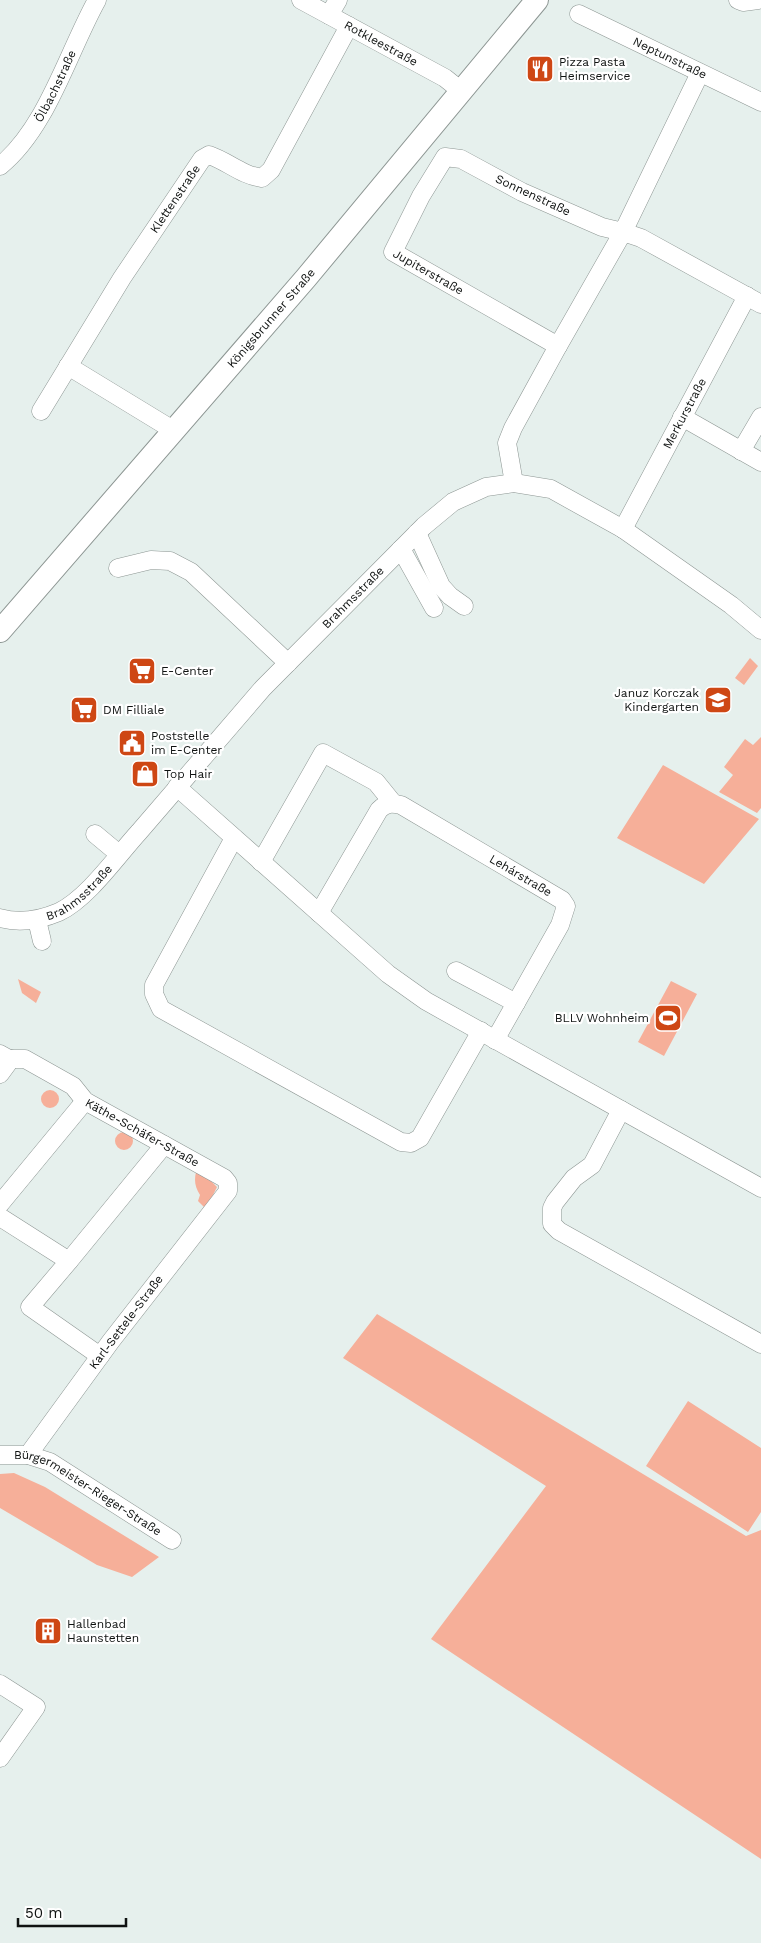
<svg xmlns="http://www.w3.org/2000/svg" width="761" height="1943" font-family="'Work Sans',sans-serif">
<style>
.green{fill:#f6af99}
.lines{fill:none;stroke-linecap:round;stroke-linejoin:round}
.minor-casing{stroke:#8d9693;stroke-width:19}
.major-casing{stroke:#8d9693;stroke-width:24}
.minor{stroke:#fff;stroke-width:18}
.major{stroke:#fff;stroke-width:22}
.labels{text-anchor:middle;dominant-baseline:central;stroke-width:4.5;stroke-linejoin:round;paint-order:stroke}
.street-label{font-size:12px;fill:#0f1211;stroke:#fff}
.poi-label{font-size:12px;fill:#0f1211;stroke:#fff;text-anchor:start}
</style>
<rect width="100%" height="100%" fill="#e6f0ed"/>
<!-- green -->
<path class="green" d="M750 658 758 666 744 685 735 678Z
M761 737V808L757 813 719 792 733 775 724 767 745 739 753 745Z
M663 765 759 819 704 884 617 838Z
M18 979 41 992 36 1003 22 993Z
M671 981 697 994 664 1056 638 1042Z
M41 1099a9 9 0 1 1 18 0a9 9 0 1 1-18 0Z
M115 1141a9 9 0 1 1 18 0a9 9 0 1 1-18 0Z
M196 1172 208 1178 217 1187 208 1205 204 1207 198 1201 200 1195C195 1187 194 1181 196 1172Z
M377 1314 746 1536 761 1530V1859L431 1639 546 1486 343 1358Z
M688 1401 761 1448V1512L748 1532 646 1466Z
M14 1473 45 1487 159 1557 132 1577 97 1565 0 1508V1474Z"/>
<g class="lines">
<!-- minor casing -->
<g class="minor-casing">
<g id="minor">
<path id="s1" d="M301 0 445 78 460 90"/>
<path d="M738 0 743 2 758 0"/>
<path id="s2" d="M579 14 761 102"/>
<path d="M329 15 338 0"/>
<path id="s3" d="M700 73 623 232 602 227 522 192 461 159 445 157 421 196 393 252 558 346 623 232 641 238 761 304"/>
<path id="s4" d="M0 166C47 128 68 52 97 0"/>
<path d="M68 366 173 430"/>
<path id="s5" d="M41 411 122 278 202 159 209 155C229 162 241 175 262 178L271 170 349 26"/>
<path d="M682 417 761 462"/>
<path d="M741 451 761 417"/>
<path d="M514 483 507 443 513 428 558 346"/>
<path id="s6" d="M623 529 747 296"/>
<path d="M417 533 441 586 450 596 464 606"/>
<path d="M401 549 434 608"/>
<path d="M118 568 151 560 170 561 191 572 288 663"/>
<path d="M177 787 388 974 426 1001 761 1188"/>
<path d="M95 834 119 854"/>
<path d="M234 838 154 985V994L161 1009 401 1142 411 1143 420 1138 481 1031"/>
<path d="M261 862 323 753 376 782 393 803"/>
<path id="s7" d="M319 913 379 810C386 803 391 803 401 805L562 900 566 906 560 925 495 1040"/>
<path id="s8" d="M0 918C20 924 40 920 59 912 88 898 117 856 139 832 180 784 222 736 263 688L424 526 453 502 486 487 514 483 551 489 623 529 731 605 761 630"/>
<path d="M37 920 42 941"/>
<path d="M456 971 516 1003"/>
<path id="s9" d="M0 1054 9 1059H25L73 1086 85 1101 224 1178 228 1183V1191L111 1341 28 1455"/>
<path d="M0 1074 11 1059"/>
<path d="M621 1110 592 1165 574 1178 555 1202 552 1208V1224L559 1231 761 1344"/>
<path d="M0 1204 85 1101"/>
<path d="M0 1217 69 1261 30 1307 100 1356"/>
<path d="M69 1261 164 1145"/>
<path id="s10" d="M0 1455H28L50 1462 172 1540"/>
<path d="M0 1684 36 1707 0 1758"/>
</g>
</g>
<!-- major casing -->
<g class="major-casing">
<g id="major">
<path id="s11" d="M0 631 306 278 537 0"/>
</g>
</g>
<!-- minor -->
<use href="#minor" class="minor"/>
<!-- major -->
<use href="#major" class="major"/>
</g>
<!-- icons -->
<defs>
<g id="restaurant-square" transform="scale(1.4375)"><rect x="-9" y="-9" width="18" height="18" rx="4" fill="#ce4714" stroke="#fff"/><path d="M-5-6h1v4h1v-4h1v4h1v-4h1v5L-1.5 .5V6h-2V.5L-5-1ZM5-6V6H3V1.5H1.5Q1.5-4 5-6Z" fill="#fff"/></g>
<g id="supermarket-square" transform="scale(1.4375)"><rect x="-9" y="-9" width="18" height="18" rx="4" fill="#ce4714" stroke="#fff"/><path d="M-6-5.5h2.5l.6 2H6L4.5 2H-2.5L-4.4-4H-6ZM-1.5 3.2a1.3 1.3 0 1 0 .1 0ZM3 3.2a1.3 1.3 0 1 0 .1 0Z" fill="#fff"/></g>
<g id="school-square" transform="scale(1.4375)"><rect x="-9" y="-9" width="18" height="18" rx="4" fill="#ce4714" stroke="#fff"/><path d="M0-5L7-2L0 1L-7-2ZM-4 1L0 2.5L4 1V4Q0 6-4 4Z" fill="#fff"/></g>
<g id="civic-square" transform="scale(1.4375)"><rect x="-9" y="-9" width="18" height="18" rx="4" fill="#ce4714" stroke="#fff"/><path d="M-.6-6.5H3V-4.5H.6V-3L4-1V1h2V6H-6V1h2V-1L-.6-3ZM-1.2 2.5V6h2.4V2.5Z" fill="#fff"/></g>
<g id="shop-square" transform="scale(1.4375)"><rect x="-9" y="-9" width="18" height="18" rx="4" fill="#ce4714" stroke="#fff"/><path d="M-5-2.5h2.3a2.7 3.5 0 0 1 5.4 0H5L5.5 6h-11ZM-1.5-2.5h3a1.5 2.3 0 0 0-3 0Z" fill="#fff"/></g>
<g id="stadium-square" transform="scale(1.4375)"><rect x="-9" y="-9" width="18" height="18" rx="4" fill="#ce4714" stroke="#fff"/><path d="M0-5a6.5 5 0 1 0 0 10a6.5 5 0 1 0 0-10ZM-3.5-1.8h7v3.6h-7Z" fill="#fff"/></g>
<g id="building-square" transform="scale(1.4375)"><rect x="-9" y="-9" width="18" height="18" rx="4" fill="#ce4714" stroke="#fff"/><path d="M-4-6H4V6H1V3H-1V6H-4ZM-2.5-4.3h1.7v1.8h-1.7ZM.8-4.3h1.7v1.8H.8ZM-2.5-1h1.7V.8h-1.7ZM.8-1h1.7V.8H.8Z" fill="#fff"/></g>
</defs>
<g fill-rule="evenodd">
<use href="#restaurant-square" x="540" y="69"/>
<use href="#supermarket-square" x="142" y="671"/>
<use href="#school-square" x="718" y="700"/>
<use href="#supermarket-square" x="84" y="710"/>
<use href="#civic-square" x="132" y="743"/>
<use href="#shop-square" x="145" y="774"/>
<use href="#stadium-square" x="668" y="1018"/>
<use href="#building-square" x="48" y="1631"/>
</g>
<g class="labels">
<!-- street labels -->
<g class="street-label">
<text stroke="none"><textPath href="#s1" startOffset="91">Rotkleestraße</textPath></text>
<text stroke="none"><textPath href="#s2" startOffset="101">Neptunstraße</textPath></text>
<text stroke="none"><textPath href="#s4" startOffset="98">Ölbachstraße</textPath></text>
<text transform="translate(533 195) rotate(25)">Sonnenstraße</text>
<text stroke="none"><textPath href="#s5" startOffset="251">Klettenstraße</textPath></text>
<text stroke="none"><textPath href="#s3" startOffset="520">Jupiterstraße</textPath></text>
<text stroke="none"><textPath href="#s11" startOffset="414">Königsbrunner Straße</textPath></text>
<text stroke="none"><textPath href="#s6" startOffset="131">Merkurstraße</textPath></text>
<text stroke="none"><textPath href="#s8" startOffset="492">Brahmsstraße</textPath></text>
<text stroke="none"><textPath href="#s7" startOffset="282">Lehárstraße</textPath></text>
<text stroke="none"><textPath href="#s8" startOffset="88">Brahmsstraße</textPath></text>
<text stroke="none"><textPath href="#s9" startOffset="166">Käthe-Schäfer-Straße</textPath></text>
<text transform="translate(126 1322) rotate(-53)">Karl-Settele-Straße</text>
<text stroke="none"><textPath href="#s10" startOffset="98">Bürgermeister-Rieger-Straße</textPath></text>
</g>
<!-- poi labels -->
<g class="poi-label">
<text x="559" y="62">Pizza Pasta<tspan x="559" dy="14">Heimservice</tspan></text>
<text x="161" y="671">E-Center</text>
<text x="699" y="693" text-anchor="end">Januz Korczak<tspan x="699" dy="14">Kindergarten</tspan></text>
<text x="103" y="710">DM Filliale</text>
<text x="151" y="736">Poststelle<tspan x="151" dy="14">im E-Center</tspan></text>
<text x="164" y="774">Top Hair</text>
<text x="649" y="1018" text-anchor="end">BLLV Wohnheim</text>
<text x="67" y="1624">Hallenbad<tspan x="67" dy="14">Haunstetten</tspan></text>
</g>
</g>
<!-- scale -->
<path d="M18 1918v8h108v-8" fill="none" stroke="#0f1211" stroke-width="2.5"/>
<text x="25" y="1918" font-size="15" fill="#0f1211" stroke="#ffffff" stroke-width="4" paint-order="stroke">50 m</text>
</svg>
